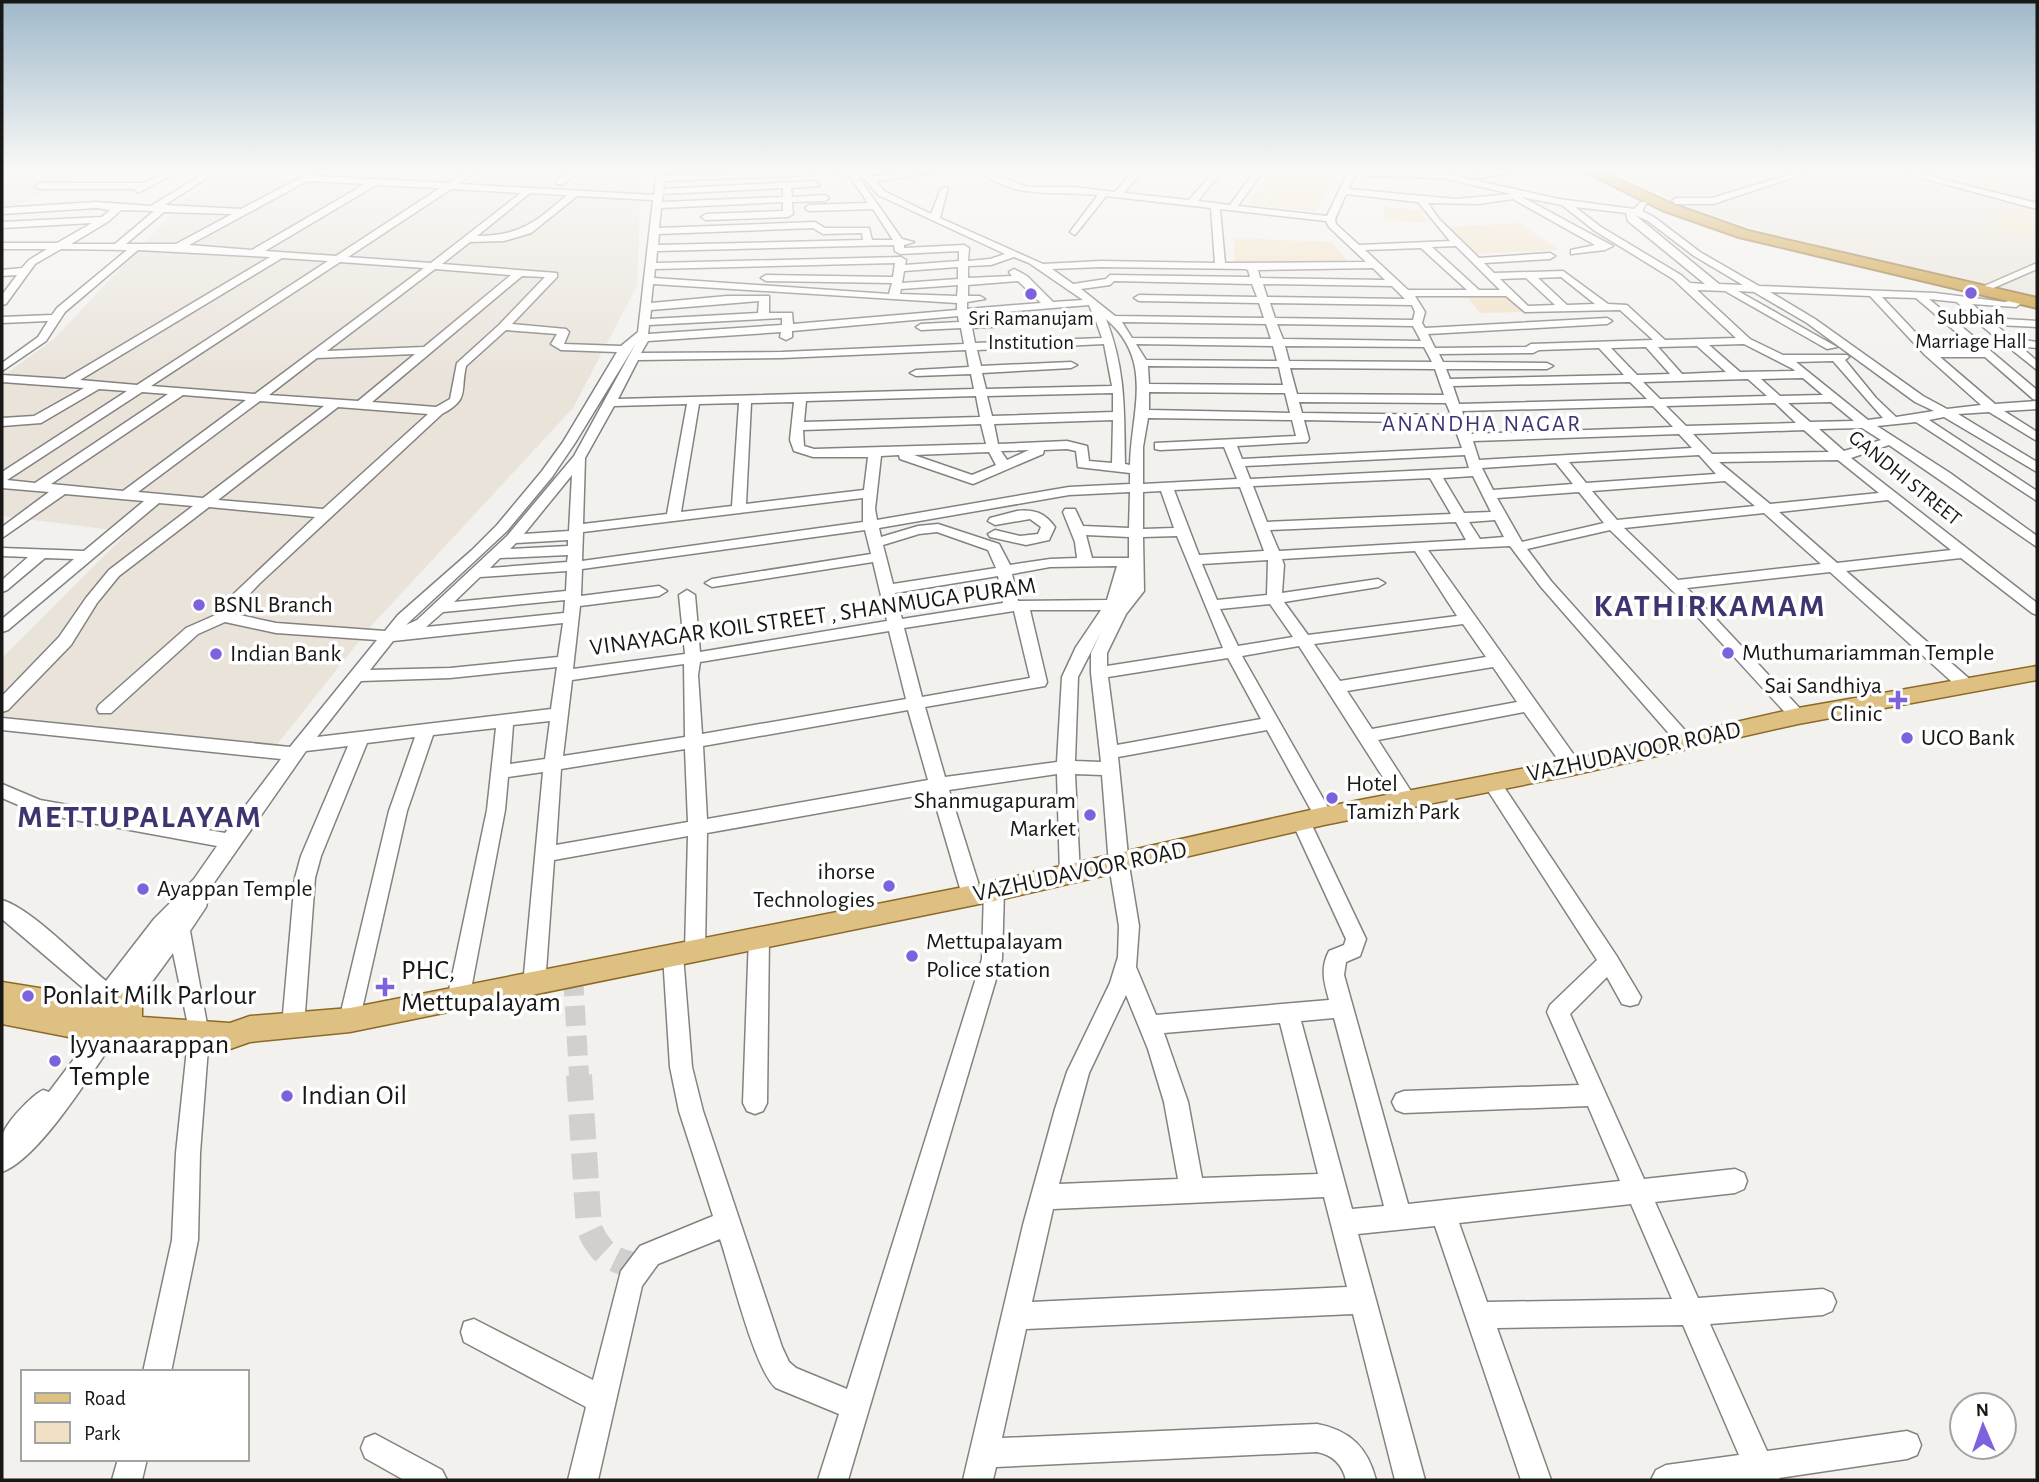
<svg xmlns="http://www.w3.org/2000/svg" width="2039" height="1482" font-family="'Alegreya Sans',sans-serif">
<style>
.built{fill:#e9e3da}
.green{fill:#f1e0c3}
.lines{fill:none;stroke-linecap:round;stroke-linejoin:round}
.minor-tunnel-far1{stroke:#d2d0ce;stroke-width:20;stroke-dasharray:20 10;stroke-linecap:butt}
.minor-tunnel{stroke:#d2d0ce;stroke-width:26;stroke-dasharray:26 13;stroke-linecap:butt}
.minor-casing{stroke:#848280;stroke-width:3}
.major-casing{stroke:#8b6a27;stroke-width:3}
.highway-casing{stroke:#8b6a27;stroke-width:4}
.minor{fill:#fff;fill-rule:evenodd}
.major{fill:#dfc083;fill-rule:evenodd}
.highway{fill:#c99630;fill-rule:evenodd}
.poi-dot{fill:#7e61dc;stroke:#fff;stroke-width:2.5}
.labels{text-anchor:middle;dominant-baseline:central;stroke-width:7;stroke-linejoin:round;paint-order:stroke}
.far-poi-label{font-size:21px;fill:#181817;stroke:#fff}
.far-street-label{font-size:21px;fill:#181817;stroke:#fff}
.far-quarter-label{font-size:23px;letter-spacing:2px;fill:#403470;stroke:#fff}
.poi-label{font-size:24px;fill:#181817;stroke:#fff;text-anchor:start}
.street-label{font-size:24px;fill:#181817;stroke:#fff}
.near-poi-label{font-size:28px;fill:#181817;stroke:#fff;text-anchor:start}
.district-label{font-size:32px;font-weight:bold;letter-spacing:2px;fill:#403470;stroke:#fff}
</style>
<rect width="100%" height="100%" fill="#f3f1ee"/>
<!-- built -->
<path class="built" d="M2 172H93L15 206 2 205Z
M224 172H641L637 286 573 408 373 624 271 752 2 725V658L128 532 2 516V377L54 339 187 198Z
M1614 172H2037V296L1788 238 1726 220 1676 201Z"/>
<!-- green -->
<path class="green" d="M1269 172 1334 175 1315 212 1249 204Z
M2005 172V194H1993L1916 173Z
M1384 207 1421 210 1427 223 1385 220Z
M2037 210V230L2022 237 1982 225 2002 218 1997 216 2004 213 2002 211Z
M1519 223 1559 250 1474 254 1446 227Z
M1234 238 1332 242 1350 263 1234 262Z
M1507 295 1526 312 1480 313 1466 296Z"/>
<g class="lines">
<!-- minor-tunnel-far1 -->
<path class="minor-tunnel-far1" d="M573 976 579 1076"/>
<!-- minor-tunnel -->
<path class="minor-tunnel" d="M579 1075 589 1228C600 1253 611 1261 638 1266"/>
<!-- minor casing -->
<g class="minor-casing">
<path id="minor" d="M168 172 176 173 138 193 135 189H39L35 186 39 183H144Z
M206 172H216L165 205 241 209 311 172H316L315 176 448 183 465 172H475L458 184 654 195 657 172H665V176L819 172 815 175 664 181 663 189 816 181 819 186 791 188 792 197 825 195 829 198 825 201 792 202 793 214 788 217 706 220 701 217 706 214 783 211V202L661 208 659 228 815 222 825 228H869L872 240H893L873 209 809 211 805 208 809 205 868 203 850 177 830 172H869L872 176 941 172 876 181 884 191 931 214 941 189 948 187 940 218 1043 264 1101 261 1215 263 1211 208 1106 196 1075 235 1070 232 1098 195C1057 191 1014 199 980 172H990L1027 187H1074L1115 192 1133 172H1141L1124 193 1189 200 1213 172H1221L1198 201 1230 205 1254 172H1262L1238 206 1327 216 1347 174 1343 172H1438L1559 199 1634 209 1641 202H1647L1642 211 1654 217 1700 252 1759 286 1935 293 2005 302 2024 297V301L2016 307 1972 304 1988 318 2037 321V327L1996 325 2011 338 2037 342V348L2020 346 2037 361V370L1978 323 1957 302 1929 299 2037 390V400L2033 399 1985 357H1940L1995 404 2037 401V409L2004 411 2037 432V441L1989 412 1958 414 2037 462V472L1944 417 1929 420 2037 491V501L1916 422 1877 426 1950 473 2037 536V547L1889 445 1851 458 2037 603V615L2032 613 1961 558 1846 571 1973 682 1975 686 1973 690H1961L1830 572 1687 588 1807 716 1804 720H1792L1685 603 1610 530 1527 549 1551 581 1691 737 1694 741 1691 745H1679L1541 587 1510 546 1428 550 1579 762 1582 767 1579 772H1567L1524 712 1378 740 1416 799 1414 804H1400L1299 646 1242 656 1333 816 1331 821H1317L1267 730 1118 757 1129 865 1139 926 1136 967 1156 1015 1329 1000C1324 982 1320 968 1329 951L1344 945 1346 939 1292 822 1294 817H1308L1366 939 1360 956 1346 962 1344 975 1408 1204 1620 1181 1588 1106 1404 1113 1396 1110 1392 1102 1396 1094 1404 1091 1579 1085 1547 1012 1550 1005 1597 960 1483 783 1486 778H1498L1616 955 1641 997 1638 1004 1630 1006 1622 1004 1607 977 1570 1014 1644 1179 1735 1169 1744 1173 1747 1181 1744 1189 1735 1193 1655 1202 1698 1298 1823 1289 1832 1293 1836 1302 1832 1311 1823 1315 1710 1324 1767 1451 1907 1431 1917 1435 1921 1445 1917 1455 1907 1459 1779 1478 1780 1480H1651L1656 1470 1666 1465 1739 1455 1683 1325 1497 1328 1551 1480H1521L1435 1226 1358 1234 1425 1480H1395L1353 1314 1026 1329 1002 1438 1317 1424C1350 1430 1368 1448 1376 1480H1346C1342 1464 1333 1455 1317 1452L996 1467 993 1480H963L1023 1225 1055 1109 1067 1072 1110 983 1118 957 1119 926 1109 865 1102 775 1075 774 1080 875 1077 880 1070 883 1063 880 1060 875 1057 774 949 790 982 895 979 901 972 903 965 901 962 895 932 793 707 833 705 950 702 956 695 959 688 956 685 950 688 836 554 860 545 985 542 991 534 994 526 991 523 985 543 772 508 777 505 810 469 1000 466 1007 458 1009 450 1007 447 1000 487 810 496 728 433 735 407 811 358 1027 350 1030 342 1027 339 1020 389 811 415 737 367 743 321 856 315 878 304 1026 301 1033 293 1036 285 1033 282 1026 295 878 301 856 348 746 306 751 211 887 206 907 190 931 209 1035 200 1153 198 1240 171 1372H143L172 1240 176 1153 189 1030 173 953 132 1009 124 1011 115 1006 112 1012 104 1014 96 1012 93 1005 96 999 2 919V900C32 909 80 960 106 981L154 919 194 879 217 846 37 813 2 798V784L40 800 225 833 281 759 2 730V718L290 747 377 640 276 633 225 622 198 634 111 713H99L97 709 99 705 186 628 220 613 223 604 315 517 209 507 119 576 97 603 71 645 8 710 2 712V696L59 637 86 598 109 570 193 506 159 503 8 630 2 632V619L74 559 45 558 7 590 2 592V580L28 557 2 556V548L84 551 144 501 65 494 2 538V527L49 492 2 488V472L127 391 99 389 41 423 2 426V418L34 416 84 388 2 382V375L65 379 270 257 138 250 65 312 46 341 2 371V363L38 337 48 321 2 323V317L52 315 57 308 127 250 61 249 35 264 6 304 2 305V295L17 275 2 276V270L22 268 29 260 47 249H2V243H57L92 223 2 228V222L102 217 110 210 96 208 2 214V208L96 202 151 206ZM1355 175 1442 178 1512 194 1456 199 1348 189ZM859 178H864L878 195 1005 254 990 259 968 261 969 248 964 245 904 248V245L914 242 902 239ZM307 181 365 184 252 250 189 245ZM376 185 440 188 336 256 265 251ZM783 188V197L662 202 663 194ZM451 189 521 193 431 263 348 257ZM530 193 567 195C536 222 520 236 477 236ZM1346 194 1418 202 1450 241 1359 245 1336 224 1335 219ZM577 196 653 200 638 332 621 346 564 344 569 332 566 329 512 324 557 277V273L442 264 470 242 504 241 531 233ZM1522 197 1562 205 1595 231 1673 279 1736 338 1665 340 1627 305 1608 304 1563 271 1494 273 1484 263 1550 259 1555 256 1550 253 1479 258 1439 219 1428 203 1478 204 1513 199 1595 245 1571 250V254L1605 250 1613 246ZM1575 207 1626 213 1628 221 1705 284 1690 283 1681 275 1601 227ZM1220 209 1326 221 1329 227 1366 262 1225 263ZM121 210 154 211 115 244H71L109 221ZM164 212 232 214 176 244H126ZM1635 215 1648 221 1694 256 1743 285 1719 284ZM813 228 823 234 862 233 863 240 658 245 659 234ZM894 245 895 251 900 254 959 251V261L905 265 906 260 901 257 656 263 657 251ZM1456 246 1500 290H1479L1432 247ZM1421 248 1467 290H1408L1365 250ZM1014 257 1029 263 1083 300 1053 302 1027 276 1014 269 1009 272 1012 276 968 278V266L991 265ZM282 258 328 261 137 385 80 380ZM340 262 424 268 255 394 151 386ZM895 263 893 277 766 275 761 278 766 281 892 283 889 294 654 278 655 269ZM958 267V279L902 283 904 271ZM1101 267 1245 269 1248 270 1250 277 1110 275 1106 279 1073 284 1052 269ZM1373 268 1385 280 1260 278 1258 270ZM435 269 511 275 424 347 327 351ZM522 276 545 277 499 325 457 363 450 399 436 407 372 402ZM1561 277 1595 304 1567 305 1538 278ZM1526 278 1555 305 1528 306 1500 279ZM1018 281 1041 303 967 309V302L985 299 980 296H968V285ZM1114 281 1252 284 1257 297 1139 295 1134 298 1139 301 1259 303 1264 318 1115 316 1081 289 1110 285ZM653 284 957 303V310L793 324 792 313H769V296H727L651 303ZM1263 284 1392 286 1405 299 1267 297ZM958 285 957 296 900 294 901 289ZM1697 290 1725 291 1827 349 1837 347 1738 291 1754 292 1807 323 1915 402 1934 411 1896 417 1876 398 1845 360 1849 357 1847 355H1783L1750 339ZM1770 292 1870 296 1925 355 1981 405 1947 409 1923 396 1815 319ZM1415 296H1506L1525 312 1620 310 1653 340 1531 344 1526 347 1435 348 1428 334 1607 324 1612 321 1607 318 1425 328 1422 323 1425 312ZM1882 297 1916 298 1977 350H1932ZM759 301 758 313 650 319 651 310ZM1270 303 1412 305 1415 312 1413 320 1275 318ZM1089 305 1093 315 970 321 969 315ZM958 316 959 322 921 324 916 327 921 330 961 328 964 344 782 352 641 353 648 341 781 332 780 337 786 340 792 337V331ZM782 318V325L648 334 649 325ZM1106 319C1155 361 1131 411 1130 465L1125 464C1124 411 1126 370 1106 319ZM1096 321 1102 338 975 343 972 328ZM1122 322 1266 324 1271 339 1132 338ZM1277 324 1413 326 1421 341 1283 339ZM506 330 557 334 551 344 561 350 617 352 563 442 542 471 497 525 472 550 398 615 385 631 276 623 235 614 236 608 259 584 442 414C470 399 460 392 466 366ZM636 343 574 456 507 536 417 620 406 625 507 531 552 477 575 443ZM1104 344 1112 386 986 389 982 373 1071 368 1077 365 1071 362 981 366 977 350ZM1136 344 1273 346 1277 361 1146 360ZM1744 344 1793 369 1795 371 1740 372 1709 345ZM1285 346 1424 347 1432 362 1289 361ZM1697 346 1726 372 1682 374 1658 347ZM1646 347 1670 374 1637 375 1611 348ZM1599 348 1624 375 1450 379 1446 369H1547L1553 366 1547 363 1443 362 1439 354 1533 353 1539 350ZM966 350 969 367 916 370 910 373 916 376 971 374 974 389 618 399 638 360 782 358ZM415 354 358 401 269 395 317 358ZM1833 361 1883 418 1868 420 1796 362ZM1148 366 1279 367 1283 385 1149 384ZM1290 368 1435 369 1444 395 1297 394ZM1803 378 1823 395 1780 396 1761 379ZM1748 379 1767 396 1660 399 1643 382ZM1630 382 1647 399 1459 404 1453 386ZM142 392 168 394 35 483 7 480ZM1149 392 1285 393 1290 413 1149 410ZM1113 393V412L992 416 987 396ZM183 395 246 400 123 491 51 484ZM976 396 980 417 804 422 806 401ZM260 401 324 406 203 498 138 492ZM794 402 790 440 794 451 813 457H868L864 490 746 504 751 403ZM1299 402 1446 403 1451 415 1302 413ZM1831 402 1854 421 1810 422 1788 403ZM739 403 732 506 681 512 699 404ZM1775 403 1796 423 1686 426 1666 406ZM687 404 667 514 583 524 585 458 614 406ZM1653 406 1673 427 1470 434 1462 411ZM338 407 428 414 323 509 218 500ZM1148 418 1292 420 1296 436 1155 443V449L1160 450 1224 447 1237 479 1143 484V447ZM1113 420 1112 463 1089 461 1087 446 1067 441 998 444 994 424ZM1304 420 1453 423 1462 448 1242 459 1237 446 1307 442 1309 439ZM981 424 986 444 814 449 804 446 803 430ZM1862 428 1881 440 1844 451 1819 429ZM1804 430 1829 452 1712 454 1693 434ZM1679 434 1692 448 1479 460 1473 441ZM1067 449 1076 451 1078 467 1130 473V484L1069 487 877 520 875 509 881 456 899 455 900 459 973 484 1043 454 1044 450ZM1029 450 1007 460 1001 451ZM989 452 996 465 972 475 914 455ZM1465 455 1469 468 1250 479 1245 466ZM1699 455 1716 474 1586 483 1569 462ZM1838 460 1879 493 1770 504 1719 462ZM1556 463 1573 484 1493 490 1482 468ZM572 475 569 531 524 534ZM1473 476 1491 512 1464 513 1443 478ZM1430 478 1451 514 1267 522 1253 486ZM1725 481 1755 506 1617 520 1592 491ZM1240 487 1264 551 1199 555 1174 490ZM1161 491 1174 528 1143 529V492ZM1130 492 1129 528 1083 526 1075 509H1065L1063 512 1075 542 1077 558 1050 559 1010 565 999 544 938 524 918 526 881 537 879 528 1069 495ZM1579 492 1604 523 1522 542 1497 498ZM863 498V522L582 561 583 532ZM1888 500 1951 550 1837 563 1779 512ZM1764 513 1821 564 1678 580 1624 528ZM1495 520 1504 537 1480 539 1469 522ZM1456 522 1466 540 1279 551 1270 530ZM865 530 871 554 712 579 705 583 712 587 873 562 887 621 700 652 695 595 687 590 679 595 685 654 573 669 580 606 659 596 667 591 659 586 581 596 582 569ZM937 532 988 550 996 568 893 584 883 545 919 534ZM1086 535 1129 537V558H1092ZM1177 536 1223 648 1107 666V653L1126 614 1144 591 1143 537ZM568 540V546L510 549 516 543ZM1415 551 1457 616 1308 635 1284 602 1378 587 1385 583 1378 579 1282 593 1284 565 1282 559ZM568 555 567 562 490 568 500 558ZM1268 560 1267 595 1217 600 1202 564ZM1117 566 1107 600 1018 601 1012 574 1050 567ZM567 571 566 591 454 602 480 577ZM998 576 1003 603 902 619 895 593ZM565 600 564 613 426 627 443 612ZM1270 604 1293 637 1238 646 1220 609ZM1030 610H1101L1076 647 1062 677 1057 762 945 777 925 707 1045 686 1047 682ZM1014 611 1030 678 922 697 904 628ZM563 623 558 657 450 668 370 670 393 641ZM1463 624 1486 657 1340 681 1314 644ZM889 631 906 699 702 734 698 675 700 662ZM1101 632 1091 653V673L1101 762 1075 761 1078 677ZM1228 658 1261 719 1117 745 1108 677ZM684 664 685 737 563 756 572 680ZM557 667 551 709 317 737 361 681 450 678ZM1493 667 1517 702 1372 729 1347 691ZM908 710 928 780 707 819 703 746ZM550 721 545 759 510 764 513 725ZM685 749 688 822 556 845 561 769ZM1126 995 1148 1049 1164 1102 1178 1179 1059 1184 1089 1073ZM1334 1018 1384 1206 1352 1209 1301 1021ZM1280 1023 1318 1174 1202 1178 1188 1102 1164 1033ZM1324 1197 1347 1287 1032 1302 1053 1209ZM1631 1204 1672 1299 1487 1302 1459 1223Z
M569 172H578L563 184H557V180Z
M1485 172H1517L1479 178 1475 175Z
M1799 172H1811L1713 204H1676L1672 201 1676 198H1712Z
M1900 172H1913L2037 203V209Z
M2037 263V269L1991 289 1982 287Z
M1017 511C1034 509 1045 513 1055 527L1049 540 1026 545 990 537 988 534 995 530 1020 536 1038 534 1041 527 1030 519 995 525 988 521 990 518Z
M994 883 1001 885 1004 891 1002 959 848 1480H818L839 1414 776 1388C754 1369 731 1271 720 1239L658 1264 642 1286 598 1480H568L586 1407 464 1342 461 1332 464 1322 474 1319 593 1380 621 1271 640 1246 713 1216 679 1111 670 1067 663 955 666 949 673 946 680 949 683 955 692 1067 703 1111 782 1347 789 1362 796 1368 847 1389 982 959 984 891 987 885Z
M759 928 766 930 769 936 767 1103 763 1111 755 1114 747 1111 743 1103 749 936 752 930Z
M107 1023 115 1026 118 1033 115 1040C90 1074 40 1158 2 1172 2 1161 0 1147 2 1137 4 1124 32 1095 43 1090L49 1092 99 1026Z
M375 1434 442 1470 447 1480H404L365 1458 361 1448 365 1438Z
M118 1459H147L142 1480H112Z"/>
</g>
<!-- major casing -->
<g class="major-casing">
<path id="major" d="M2037 666V680L1798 724 1573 775 1324 825 994 901 350 1032 250 1042 230 1049 120 1040 101 1048 76 1041 74 1038 2 1024V982L64 992 89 1000C107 990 119 990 138 996L142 1005V1017L230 1023 250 1016 350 1008 994 881 1324 807 1573 759 1798 708Z"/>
</g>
<!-- highway casing -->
<g class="highway-casing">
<path id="highway" d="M1586 172H1602L1672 204 1748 231 2037 298V308L1739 237 1662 210Z"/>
</g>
<!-- minor -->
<use href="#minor" class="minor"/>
<!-- major -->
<use href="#major" class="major"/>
<!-- highway -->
<use href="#highway" class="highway"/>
</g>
<!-- sky -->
<linearGradient id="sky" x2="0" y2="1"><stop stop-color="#9fb8ca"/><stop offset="0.45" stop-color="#faf9f7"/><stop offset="1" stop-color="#faf9f7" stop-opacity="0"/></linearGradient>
<rect width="2039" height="379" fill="url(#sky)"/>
<!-- markers -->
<g class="poi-dot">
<circle cx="1971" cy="293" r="7"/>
<circle cx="1031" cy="294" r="7"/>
<circle cx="199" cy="605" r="7"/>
<circle cx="1728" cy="653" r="7"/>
<circle cx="216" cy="654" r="7"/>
<path d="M1894.5 689.5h7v7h7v7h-7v7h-7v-7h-7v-7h7z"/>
<circle cx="1907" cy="738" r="7"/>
<circle cx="1332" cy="798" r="7"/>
<circle cx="1090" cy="815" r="7"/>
<circle cx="889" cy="886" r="7"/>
<circle cx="143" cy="889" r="7"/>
<circle cx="912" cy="956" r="7"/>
<path d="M381.5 976.5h7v7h7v7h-7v7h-7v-7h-7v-7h7z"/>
<circle cx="28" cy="996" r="7"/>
<circle cx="55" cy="1061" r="7"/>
<circle cx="287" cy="1096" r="7"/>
</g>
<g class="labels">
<!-- far-poi labels -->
<g class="far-poi-label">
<text x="1971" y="317">Subbiah<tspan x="1971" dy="24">Marriage Hall</tspan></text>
<text x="1031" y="318">Sri Ramanujam<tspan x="1031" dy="24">Institution</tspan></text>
</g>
<!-- far-street labels -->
<g class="far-street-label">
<text transform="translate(1905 478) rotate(39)">GANDHI STREET</text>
</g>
<!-- far-quarter labels -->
<g class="far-quarter-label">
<text x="1482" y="424">ANANDHA NAGAR</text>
</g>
<!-- poi labels -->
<g class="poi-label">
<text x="213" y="605">BSNL Branch</text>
<text x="1742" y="653">Muthumariamman Temple</text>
<text x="230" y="654">Indian Bank</text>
<text x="1882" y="686" text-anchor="end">Sai Sandhiya<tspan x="1882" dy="28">Clinic</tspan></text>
<text x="1921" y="738">UCO Bank</text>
<text x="1346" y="784">Hotel<tspan x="1346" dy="28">Tamizh Park</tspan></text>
<text x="1076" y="801" text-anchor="end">Shanmugapuram<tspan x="1076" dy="28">Market</tspan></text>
<text x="875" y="872" text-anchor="end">ihorse<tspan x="875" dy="28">Technologies</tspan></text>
<text x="157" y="889">Ayappan Temple</text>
<text x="926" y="942">Mettupalayam<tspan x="926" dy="28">Police station</tspan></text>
</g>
<!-- street labels -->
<g class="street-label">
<text transform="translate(813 617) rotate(-8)">VINAYAGAR KOIL STREET , SHANMUGA PURAM</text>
<text transform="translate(1634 752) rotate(-12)">VAZHUDAVOOR ROAD</text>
<text transform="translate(1080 872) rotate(-12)">VAZHUDAVOOR ROAD</text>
</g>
<!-- near-poi labels -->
<g class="near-poi-label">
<text x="401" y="971">PHC,<tspan x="401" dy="32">Mettupalayam</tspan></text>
<text x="42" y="996">Ponlait Milk Parlour</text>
<text x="69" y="1045">Iyyanaarappan<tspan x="69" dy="32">Temple</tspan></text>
<text x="301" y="1096">Indian Oil</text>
</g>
<!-- district labels -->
<g class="district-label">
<text x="1710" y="606">KATHIRKAMAM</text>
<text x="140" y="817">METTUPALAYAM</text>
</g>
</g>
<!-- border -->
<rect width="2039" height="1482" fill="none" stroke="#181817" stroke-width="7"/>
<!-- legend -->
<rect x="21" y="1370" width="228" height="91" fill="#ffffff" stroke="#a3a3a2" stroke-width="2"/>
<rect x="35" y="1393" width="35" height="10" fill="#dfc083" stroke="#a3a3a2" stroke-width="2"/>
<text x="84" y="1405" font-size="21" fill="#181817">Road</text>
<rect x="35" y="1422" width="35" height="21" fill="#f1e0c3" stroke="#a3a3a2" stroke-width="2"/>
<text x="84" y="1440" font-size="21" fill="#181817">Park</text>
<!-- north arrow -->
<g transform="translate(1983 1426) rotate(358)"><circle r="33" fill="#ffffff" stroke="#a3a3a2" stroke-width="2"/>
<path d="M0-5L12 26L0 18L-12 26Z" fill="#7e61dc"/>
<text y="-10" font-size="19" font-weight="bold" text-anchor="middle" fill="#181817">N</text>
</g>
</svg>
